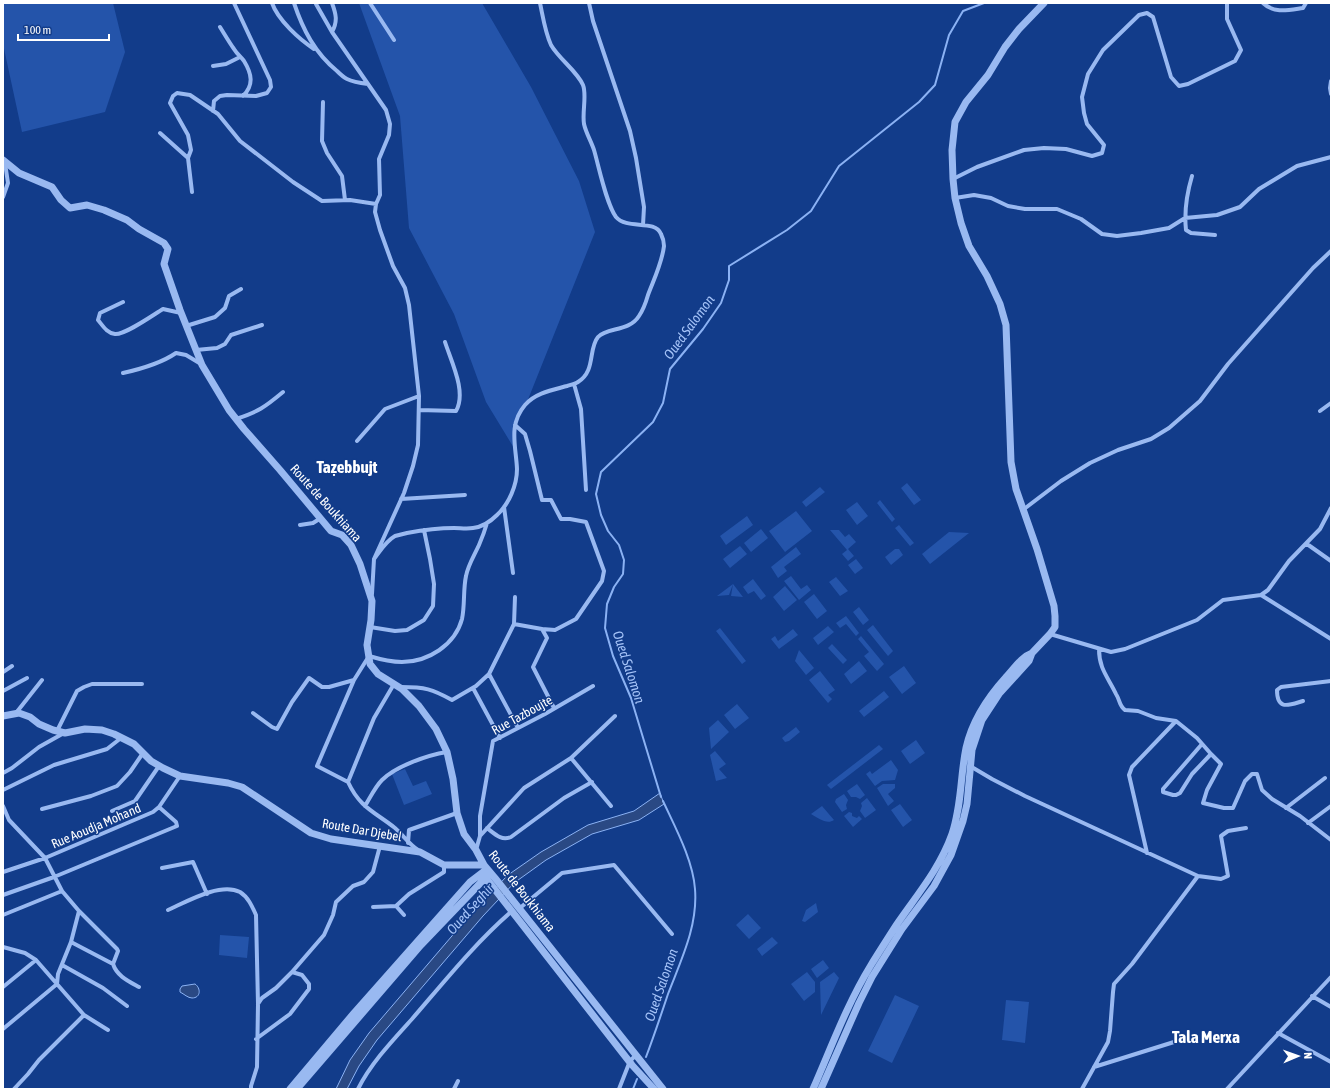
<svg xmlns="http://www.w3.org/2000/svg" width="1334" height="1092" font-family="'Asap Condensed',sans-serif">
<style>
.green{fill:#2454aa}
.water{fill:#2a4984;stroke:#8bb2f4}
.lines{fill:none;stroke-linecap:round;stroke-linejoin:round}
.stream{stroke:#8bb2f4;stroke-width:2}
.minor{stroke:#99b9f1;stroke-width:4}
.tertiary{stroke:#99b9f1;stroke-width:7}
.labels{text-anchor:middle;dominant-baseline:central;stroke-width:3;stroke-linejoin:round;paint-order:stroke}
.street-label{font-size:13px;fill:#fff;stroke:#123c8a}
.water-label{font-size:14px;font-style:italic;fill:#a5c3f8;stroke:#123c8a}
.district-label{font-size:17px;font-weight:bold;fill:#fff;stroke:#123c8a}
</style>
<rect width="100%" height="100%" fill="#123c8a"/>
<!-- green -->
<path class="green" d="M3 3H113L125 52 105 112 22 132 3 44Z
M359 3H482L531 87 579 181 595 232 527 402 515 425 514 448 486 402 454 314 409 228 400 116Z
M907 483 921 500 914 505 901 488Z
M820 487 825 492 806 507 802 502Z
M880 500 895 519 892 522 877 503Z
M857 502 868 516 857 525 846 510Z
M796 511 812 531 785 552 769 531Z
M747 516 753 525 726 545 720 536Z
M899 525 914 543 910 546 895 528Z
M761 529 768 538 751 552 744 543Z
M830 530H839L845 537 849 534 856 542 848 549 854 556 848 561 842 554 847 550Z
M949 532 969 533 930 564 922 554Z
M740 546 747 554 730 568 723 559Z
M796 547 801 554 784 567 787 571 778 578 771 567Z
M895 549H899L903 555 891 565 885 557Z
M856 559 863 568 855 574 848 565Z
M791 576 801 589 807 585 811 590 799 600 784 581Z
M836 577 848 591 840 596 829 582Z
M753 579 766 596 761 600 754 591 748 594 743 587Z
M733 584 743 597 731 596 733 584 729 595 717 596Z
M785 586 797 600 784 611 773 597Z
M814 594 827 611 817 619 804 602Z
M859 607 869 620 863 625 853 612Z
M846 616 859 633 856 636 846 624 840 628 836 623Z
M873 625 893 651 888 656 867 630Z
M828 626 834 632 818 645 813 638Z
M720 628 746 661 742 664 716 631Z
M793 629 798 635 779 649 771 639 775 636 778 641Z
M861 636 884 664 877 671 864 656 869 652 858 639Z
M832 644 847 660 843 664 828 648Z
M799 650 814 668 806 675 795 661Z
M859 661 867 671 851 684 844 674Z
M904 666 916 683 902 694 889 677Z
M820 671 835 690 828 695 832 699 828 703 809 680Z
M884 691 889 697 864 717 859 711Z
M737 704 749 718 735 729 724 715Z
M718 720 729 732 711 749 709 728Z
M796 727 800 732 789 741 785 742 782 738Z
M916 740 925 753 910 764 901 751Z
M879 745 883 749 831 789 827 785Z
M715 751 726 764 719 769 727 778 716 781 710 755Z
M891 760 898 770 895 780 882 781 875 786 866 774 870 771 872 774Z
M405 769 413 786 426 781 432 794 404 805 392 774Z
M857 784 865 795 860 799 856 797H851L847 791Z
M883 784H895V788L888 794 894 801 888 806 877 788Z
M844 794 848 800 846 805 847 809 842 812 835 802 836 799Z
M867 798 876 810 865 818 860 811 862 806 861 803Z
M900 804 912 820 903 827 891 810Z
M822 806 834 820C827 825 818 818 811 814Z
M849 812 852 813V816L857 818 859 816 862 819 853 827 844 816Z
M816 903 818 912 805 922 802 921 806 910Z
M748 914 761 928 749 939 736 925Z
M220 935 249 937 247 958 219 955Z
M772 937 778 943 762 956 757 949Z
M823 960 829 968 817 978 811 969Z
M807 972 815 982V992L804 1001 791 984Z
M834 972 839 978 821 1015 820 982Z
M895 995 919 1006 892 1063 868 1051Z
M1006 1000 1029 1002 1025 1043 1002 1040Z"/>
<!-- water -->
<path class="water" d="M660 793 664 804 639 820 592 834 546 860 514 883 483 916 377 1040 359 1066 347 1089H336L350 1060 369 1033 475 909 508 875 541 852 588 825 634 811Z
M195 984C201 988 201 998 192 998 188 998 184 994 180 992V989L182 986Z"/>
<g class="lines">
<!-- stream -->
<path class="stream" d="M661 797 631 698 613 656 605 628 607 604 614 587 623 574 624 560 619 545 608 531 601 515 596 494 601 472 653 422 663 403 670 369 703 329 721 303 729 280V266L787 230 811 211 839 166 919 102 935 85 949 35 963 11 984 3
M646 1057C654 1036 661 1015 668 994 681 960 698 926 695 889 693 860 675 827 663 801
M633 1089 637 1079"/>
<!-- minor -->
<path class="minor" d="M272 3C278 20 299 39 314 49
M294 3C303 30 315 53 337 71 340 74 343 77 347 79 353 82 360 83 368 84L386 110 390 124 389 135 379 159 380 195 376 204 375 212 380 230 393 266 405 288 409 305 419 396 418 445 413 466 404 493 374 559 372 594
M370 3 394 40
M589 3 593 21 630 131 636 158 644 207 643 225
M1263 3C1274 14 1289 10 1303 8L1306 3
M316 4 332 32 368 84
M220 27C225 35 229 42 234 49 237 54 241 57 244 61 252 74 254 85 243 96
M332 32C338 21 336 14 332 3
M213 66 226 64 240 57
M1331 81 1330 88 1331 94
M323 102 322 141 327 153 342 176 345 200
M213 111 214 101 220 96 227 95 256 96 267 93 271 87 270 80 234 3
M160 133 188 158
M1192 176C1187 193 1184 212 1186 230L1191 233 1215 235
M953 179 977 167 1024 150 1044 148 1066 149 1092 156 1102 153 1104 145 1087 124 1084 113 1082 97 1088 74 1103 50 1139 15 1147 13 1153 17 1171 77 1179 86 1188 84 1235 61 1241 50 1227 19V3
M192 192 188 158 191 150 188 135 170 103 173 96 177 93 190 95 218 114 240 141 293 182 322 201 350 200 376 204
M3 197 8 183 5 163
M955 198 974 195 991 198 1008 206 1025 209H1057L1081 219 1102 234 1117 236 1141 233 1169 228 1185 218 1217 215 1240 207 1259 189 1297 166 1331 157
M123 302 100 313 98 320C103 326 107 333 115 334 125 335 153 315 163 309L181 313
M186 326 215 317 225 308 229 296 241 289
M196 350 217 348 225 344 231 335 262 325
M123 373C141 369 160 364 176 353L186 355 201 364
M574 384 581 409 586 490
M419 410 456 411C467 392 451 361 445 342
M1320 411 1331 403
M236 419C258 412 265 407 283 392
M515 425 525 434 530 451 542 500H551L561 519H570L586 522 604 571 602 581 576 619 555 630 542 629
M357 441 385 409 419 396
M401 499 465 495
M504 507 513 573
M1024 509 1061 481 1090 463 1118 450 1151 439 1169 428 1200 401 1228 364 1313 268 1331 251
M300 525 313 523 321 518
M1307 544 1331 561
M374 559C380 551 386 541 395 536 399 535 403 534 407 533 423 530 438 528 454 528 460 528 467 529 473 528 482 527 491 521 497 515 509 504 517 485 517 469 516 446 508 425 525 405 535 393 552 390 567 386 570 385 575 384 578 382 596 371 588 349 598 337 607 327 629 332 639 316 643 310 646 302 648 295 654 279 662 263 664 246 664 243 663 238 661 234 655 219 627 230 616 217 606 203 599 167 594 150 591 141 586 133 584 124 582 112 587 95 583 85 577 71 559 59 551 45 545 32 543 17 540 3
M1261 595 1331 639
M514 624 542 629 547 638 533 667 554 708
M370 627 395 631 407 630 424 620 433 606 434 584 430 559 424 530
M1050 634 1111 652 1125 649 1197 620 1223 600 1261 595 1268 590 1289 561 1320 529 1331 508
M1099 649C1099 669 1108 677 1116 694 1120 700 1119 706 1125 710L1138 711 1156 718 1176 721 1197 738 1211 754
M3 672 12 666
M489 674 518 728
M394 684 374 718 348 782C360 808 375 812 395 828 403 835 409 844 418 850
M401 687C425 687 432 689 452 700L476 686 489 674 514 624 515 597
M473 688 500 738
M3 691 27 678
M1303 701C1289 705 1277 711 1277 690L1281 687 1331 681
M16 713 42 680
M253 713 272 727 277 729 292 702 309 678 322 687H329L354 680
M57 731 77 691 84 687 92 684H142
M1202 744 1163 789V792L1173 795H1176L1180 793 1192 774 1211 754 1221 764 1207 790 1203 803 1224 808H1233L1245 781 1252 774H1257L1262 790 1272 799 1300 816 1331 840
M571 758 611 806
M970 766 992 779 1025 796 1198 876 1221 879 1228 876 1221 836 1228 831 1246 828
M3 773 12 768 39 747 64 733
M348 782 317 766 354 680 369 656C379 659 391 662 402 662 428 662 455 645 462 619 465 605 463 590 466 576 468 565 474 556 479 545 482 538 485 530 487 523
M3 790 54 765 107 749 121 738
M3 806 9 820 45 858 62 891
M365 806C370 798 375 787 382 780 396 766 428 755 447 752
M1286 808 1325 778
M42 809 91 796 117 786 130 772 143 753
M112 811 135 801 159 766
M1308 823 1331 806
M487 828C495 834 501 841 511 837L564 798 592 782
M480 836 524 788 571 758 615 716
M408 843 409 830 457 813
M476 850 480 836V816L493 741 545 714 593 686
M1147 853 1129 775 1132 767 1176 721
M162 868 193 862 207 894
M3 872 45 858 153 812 159 807 180 776
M3 895 54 877 177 826 176 822 159 807
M396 906 404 915
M373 907 396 906 409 894 444 872V865
M520 908 562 873 614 865 672 934
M168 910C186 902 220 882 240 892 248 897 252 906 256 915L258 1004 257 1067 251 1086V1089
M79 911 117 949 118 951 113 964
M3 915 62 891 79 911 71 942 58 974 57 984 3 1029
M71 942 113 964C117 976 128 981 139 987
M3 947 25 953 36 960 84 1015 39 1060 28 1074 14 1089
M62 965 103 988 127 1006
M292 972 324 935 333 915 336 902 353 886 364 882 373 872 380 846
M3 987 36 960
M1312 996 1331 1007
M84 1015 108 1030
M1278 1033 1331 1062
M256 1039 290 1014 309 989V984L302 975 292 972 276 988 262 998 258 1004
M1094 1067 1174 1042
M358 1089C371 1063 393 1040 412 1019 444 982 475 943 512 911
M454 1089 458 1081
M619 1089 630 1061 636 1055
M1082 1089 1108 1042 1110 1031 1113 992 1114 984 1132 964 1198 876
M1227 1089 1331 977"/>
<!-- tertiary -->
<path class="tertiary" d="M3 160 19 173 52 187 61 200 70 208 87 205 104 210 127 220 139 229 164 243 168 249 164 264 180 310 202 365 229 410 244 429 280 470 331 531 342 535 351 545 360 564 372 601 371 620 367 645 370 664 378 674 402 689 419 706 436 729 447 752 453 779 457 813 464 834 476 850 484 865 495 878 663 1089
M3 716 19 713 30 717 39 724 53 730 65 733 85 729 102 730 114 734 134 744 151 761 163 768 180 776 228 783 242 787 311 833 331 839 420 852 444 865H484
M482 873 632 1065 654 1089
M290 1089 354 1013 470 882 487 869
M297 1089 421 945 490 873
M813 1089C831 1048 847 1004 871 965 879 952 888 938 897 924 917 895 940 868 952 834 962 804 960 777 966 748 972 720 987 698 1006 677 1014 669 1021 657 1032 653
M821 1089 859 1003 872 977 902 929 934 886 951 855 963 821 967 804 972 750 982 720 999 694 1029 661 1032 653 1050 634 1055 627V616L1054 606 1037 549 1016 489 1011 462 1006 325 1000 304 987 276 969 246 961 223 955 198 953 179 952 150 955 122 966 102 988 75 1005 47 1019 29 1044 3"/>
</g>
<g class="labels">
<!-- street labels -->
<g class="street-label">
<text transform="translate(326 503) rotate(48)">Route de Boukhiama</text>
<text transform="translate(522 715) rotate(-29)">Rue Tazboujte</text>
<text transform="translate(96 826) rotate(-23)">Rue Aoudja Mohand</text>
<text transform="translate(362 830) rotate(10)">Route Dar Djebel</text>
<text transform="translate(522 891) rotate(52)">Route de Boukhiama</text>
</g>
<!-- water labels -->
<g class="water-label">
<text transform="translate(689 327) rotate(-54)">Oued Salomon</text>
<text transform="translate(629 667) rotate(72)">Oued Salomon</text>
<text transform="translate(470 909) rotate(-48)">Oued Seghir</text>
<text transform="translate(661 985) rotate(-71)">Oued Salomon</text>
</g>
<!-- district labels -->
<g class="district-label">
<text x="347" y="467">Taẓebbujt</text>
<text x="1206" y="1037">Tala Merxa</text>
</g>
</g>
<!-- border -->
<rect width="1334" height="1092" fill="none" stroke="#ffffff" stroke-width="8"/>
<!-- north arrow -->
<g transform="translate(1298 1056) rotate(88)" stroke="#123c8a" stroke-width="3" paint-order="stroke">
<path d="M0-3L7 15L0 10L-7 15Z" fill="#ffffff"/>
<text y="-6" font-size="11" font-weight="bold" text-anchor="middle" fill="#ffffff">N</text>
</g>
<!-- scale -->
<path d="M18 34v6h91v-6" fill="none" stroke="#ffffff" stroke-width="2"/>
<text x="24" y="34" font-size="12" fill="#ffffff" stroke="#123c8a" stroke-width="3" paint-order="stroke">100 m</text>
</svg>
